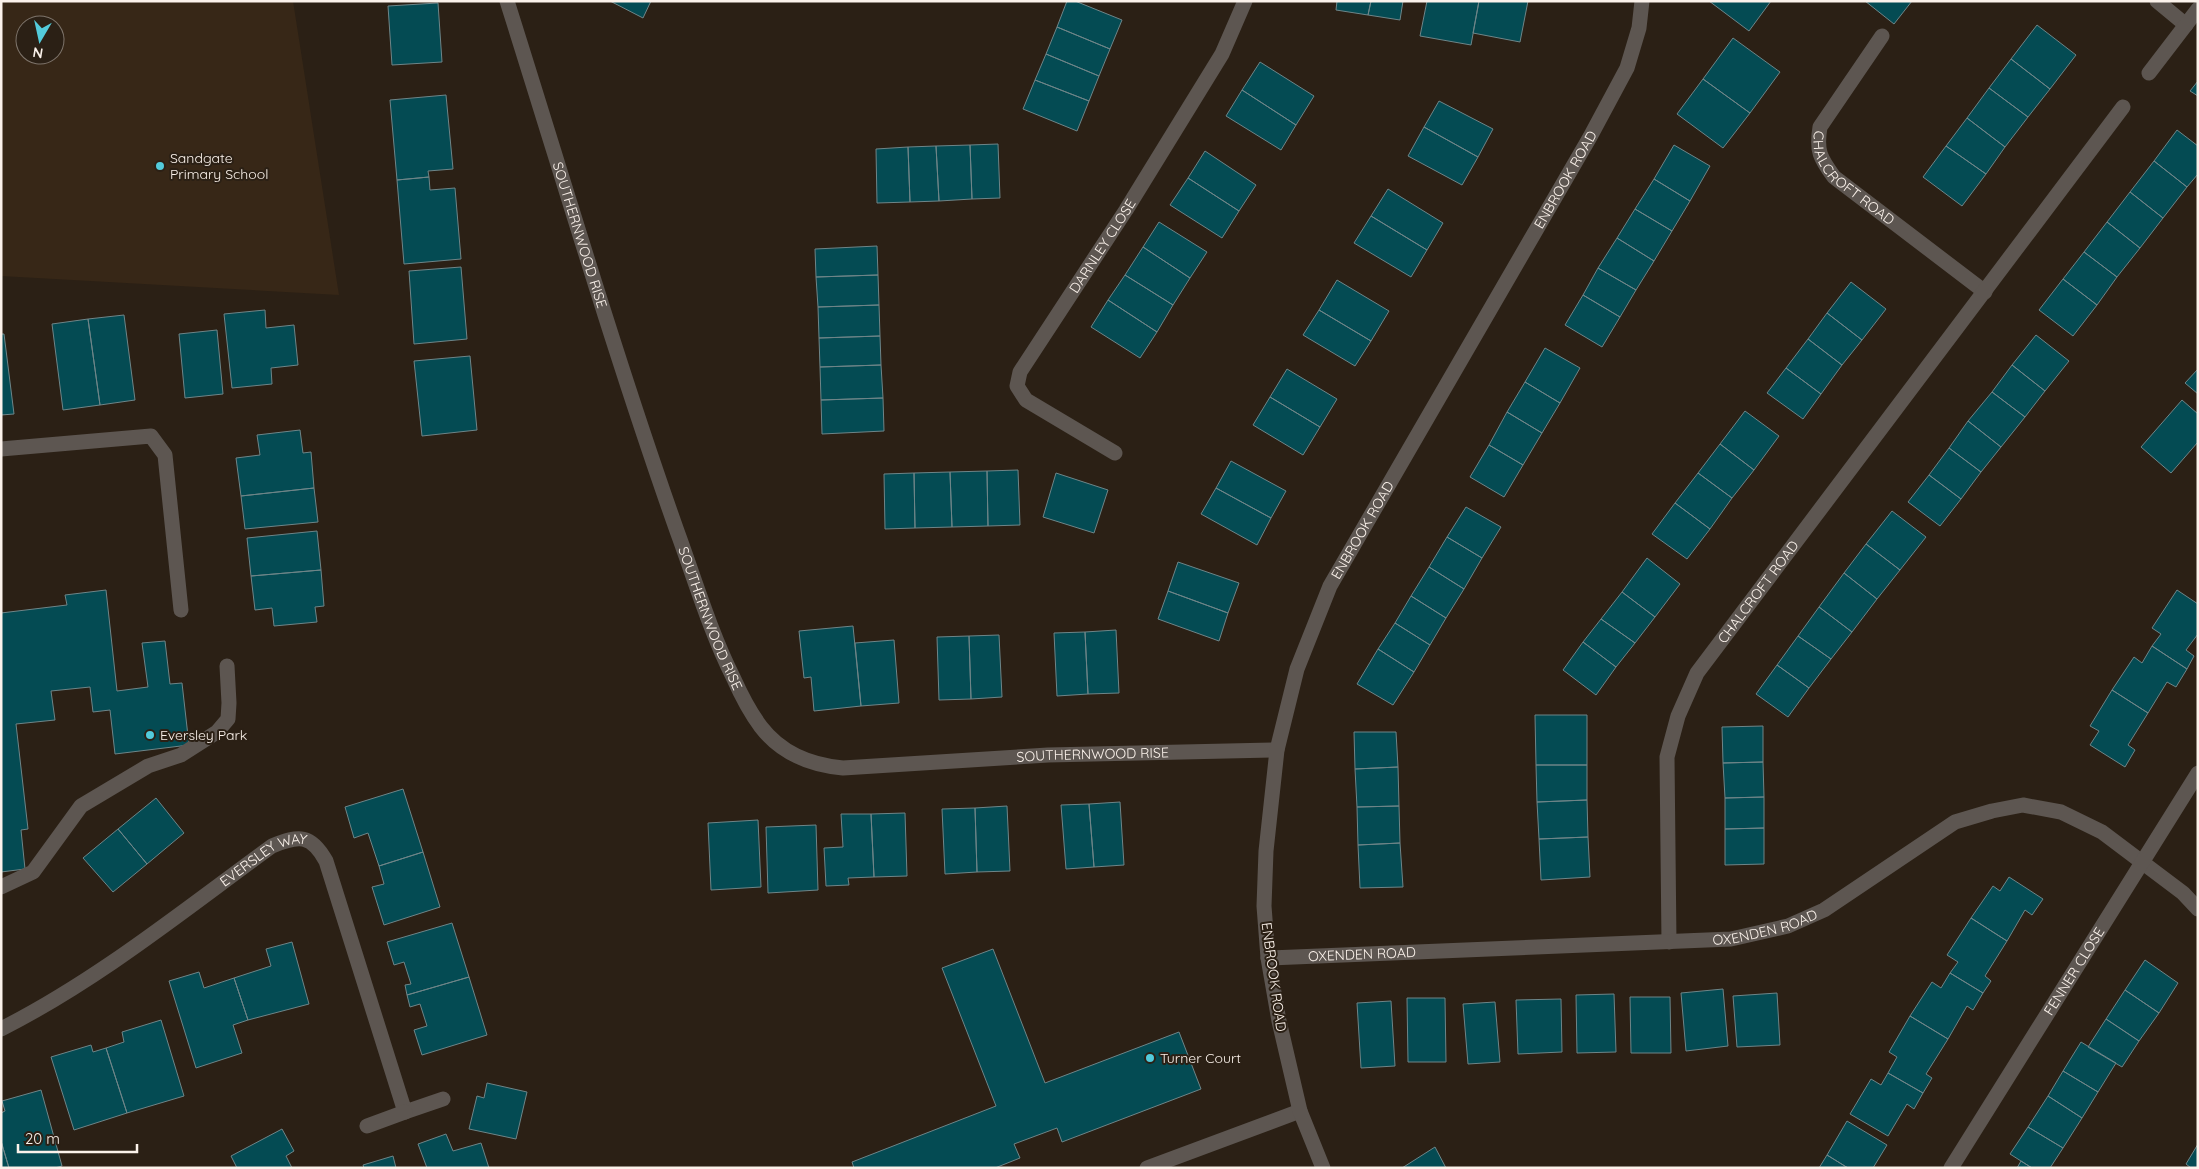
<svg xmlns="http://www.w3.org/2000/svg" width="2199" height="1169" font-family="Quicksand,sans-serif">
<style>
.built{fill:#372717;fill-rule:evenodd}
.building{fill:#044b53;stroke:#6e8588}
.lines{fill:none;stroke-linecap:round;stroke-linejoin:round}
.service{stroke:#5d5651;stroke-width:15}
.minor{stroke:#5d5651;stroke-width:15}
.poi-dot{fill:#53cbdb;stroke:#2b2015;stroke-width:2}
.labels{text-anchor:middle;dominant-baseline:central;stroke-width:4;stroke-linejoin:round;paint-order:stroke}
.poi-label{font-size:14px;fill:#fbf2eb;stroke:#2b2015;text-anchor:start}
.street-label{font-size:14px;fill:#fbf2eb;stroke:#2b2015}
</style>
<rect width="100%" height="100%" fill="#2b2015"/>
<!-- built -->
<path class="built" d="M1 1H293L339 295 1 276ZM25 25H55V55H25Z"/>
<!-- building -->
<path class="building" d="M610 1H651L643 18Z
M1067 1H1075L1122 20 1110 49 1057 27Z
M1337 1H1371L1368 15 1336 10Z
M1371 1H1403L1400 20 1368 15Z
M1427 1H1479L1471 45 1420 36Z
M1479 1H1528L1520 42 1473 33Z
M1709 1H1771L1749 31Z
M1865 1H1912L1894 24Z
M438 3 442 62 392 65 388 6Z
M2037 25 2076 55 2050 89 2011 59Z
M1057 27 1110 49 1099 76 1046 54Z
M1733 38 1780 72 1750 113 1703 79Z
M1046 54 1099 76 1089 101 1035 80Z
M2011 59 2050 89 2028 117 1989 88Z
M1260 62 1314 96 1296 125 1242 90Z
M1703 79 1750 113 1723 148 1677 114Z
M1035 80 1089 101 1077 131 1023 109Z
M2198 81V96L2190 91Z
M1989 88 2028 117 2005 147 1967 118Z
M1242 90 1296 125 1281 150 1226 116Z
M446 95 453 169 428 171 429 177 397 180 390 100Z
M1439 101 1493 129 1478 157 1424 127Z
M1967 118 2005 147 1986 174 1946 146Z
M1424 127 1478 157 1462 185 1408 156Z
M2177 130 2198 146V174L2187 187 2154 161Z
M998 144 1000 198 972 199 970 145Z
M970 145 972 199 939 201 936 146Z
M1674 145 1710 166 1690 201 1654 179Z
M936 146 939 201 910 202 908 147Z
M1946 146 1986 174 1962 206 1923 177Z
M908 147 910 202 877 203 876 149Z
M1205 151 1256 185 1239 211 1188 178Z
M2154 161 2187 187 2163 218 2130 192Z
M429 177 430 190 455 188 461 259 404 264 397 180Z
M1188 178 1239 211 1222 238 1170 205Z
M1654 179 1690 201 1672 231 1635 209Z
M1388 189 1443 223 1427 250 1371 216Z
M2130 192 2163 218 2140 248 2107 222Z
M1635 209 1672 231 1654 261 1617 238Z
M1371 216 1427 250 1411 277 1354 243Z
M1159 222 1207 252 1190 278 1143 247Z
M2107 222 2140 248 2117 277 2084 252Z
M1617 238 1654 261 1636 290 1598 268Z
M877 246 878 275 816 277 815 249Z
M1143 247 1190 278 1173 305 1125 275Z
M2084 252 2117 277 2097 305 2063 279Z
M461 267 467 339 414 344 409 271Z
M1598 268 1636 290 1620 317 1583 295Z
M878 275 879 305 818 307 816 277Z
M1125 275 1173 305 1157 332 1108 300Z
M2063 279 2097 305 2073 336 2039 310Z
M1337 280 1389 311 1371 341 1319 310Z
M1851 282 1886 309 1862 340 1827 313Z
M1583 295 1620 317 1602 347 1565 325Z
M1108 300 1157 332 1140 358 1091 327Z
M879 305 880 336 819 338 818 307Z
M265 310 266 328 294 325 298 365 271 368 272 384 232 388 224 314Z
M1319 310 1371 341 1355 366 1303 335Z
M1827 313 1862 340 1842 365 1808 339Z
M124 315 135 400 100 405 88 319Z
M88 319 100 405 63 410 52 324Z
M217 330 223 394 185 398 179 334Z
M1 334H4L14 414 1 415Z
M2036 335 2069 361 2045 391 2012 365Z
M880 336 881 365 820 367 819 338Z
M1808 339 1842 365 1821 394 1786 368Z
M1545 348 1580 368 1560 403 1525 382Z
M470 356 477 430 422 436 414 361Z
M881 365 883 398 821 400 820 367Z
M2012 365 2045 391 2025 417 1992 392Z
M1786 368 1821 394 1803 419 1767 393Z
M1287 369 1337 399 1320 427 1270 397Z
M2198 369V394L2185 383Z
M1525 382 1560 403 1542 433 1507 412Z
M1992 392 2025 417 2001 447 1968 421Z
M1270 397 1320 427 1303 455 1253 425Z
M883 398 884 431 822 434 821 400Z
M2182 400 2198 414V442L2171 473 2141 447Z
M1745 411 1779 436 1754 470 1720 444Z
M1507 412 1542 433 1523 465 1489 445Z
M1968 421 2001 447 1981 472 1949 448Z
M300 430 303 453 311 452 314 488 241 496 236 458 260 455 257 435Z
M1720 444 1754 470 1732 498 1698 473Z
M1489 445 1523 465 1504 497 1470 477Z
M1949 448 1981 472 1961 499 1929 475Z
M1231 461 1286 491 1271 518 1216 488Z
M1018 470 1020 525 988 526 987 471Z
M987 471 988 526 952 527 950 472Z
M950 472 952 527 915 528 914 473Z
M914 473 915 528 885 529 884 474Z
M1056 473 1108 490 1094 533 1043 517Z
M1698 473 1732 498 1710 529 1675 503Z
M1929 475 1961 499 1940 526 1908 502Z
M314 488 318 522 245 529 241 496Z
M1216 488 1271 518 1257 545 1201 514Z
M1675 503 1710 529 1687 559 1652 534Z
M1466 507 1501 527 1482 558 1447 537Z
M1892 511 1926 537 1900 570 1866 544Z
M317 531 321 570 251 576 247 538Z
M1447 537 1482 558 1464 589 1429 567Z
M1866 544 1900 570 1877 599 1844 573Z
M1647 558 1680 584 1655 617 1622 592Z
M1178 562 1239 583 1228 613 1168 591Z
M1429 567 1464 589 1446 618 1411 596Z
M321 570 324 606 315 607 317 622 274 626 272 608 255 610 251 576Z
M1844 573 1877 599 1852 632 1819 607Z
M106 590 117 691 148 687 142 643 165 641 170 684 182 683 189 745 115 754 110 710 93 712 90 687 51 691 55 720 16 724 28 829 21 830 25 869 1 872V613L67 605 65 595Z
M2177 590 2198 604V634L2186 650 2194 656 2187 669 2152 646 2161 634 2152 628Z
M1168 591 1228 613 1219 641 1158 619Z
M1622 592 1655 617 1635 643 1601 619Z
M1411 596 1446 618 1430 645 1395 623Z
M1819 607 1852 632 1831 659 1798 636Z
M1601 619 1635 643 1616 667 1583 642Z
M1395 623 1430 645 1414 672 1378 649Z
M853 626 861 706 814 711 811 677 804 678 799 631Z
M1116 630 1119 693 1088 694 1085 632Z
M1085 632 1088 694 1057 696 1054 633Z
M999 635 1002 697 971 699 969 636Z
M969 636 971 699 939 700 937 637Z
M1798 636 1831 659 1809 688 1777 665Z
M894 640 899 703 861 706 855 643Z
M1583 642 1616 667 1596 695 1563 670Z
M2152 646 2187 669 2176 687 2167 682 2148 713 2112 690 2134 657 2142 663Z
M1378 649 1414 672 1393 705 1357 684Z
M1777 665 1809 688 1788 717 1756 694Z
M2112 690 2148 713 2128 745 2135 750 2125 767 2090 745 2099 731 2090 726Z
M1535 715H1587V765H1536Z
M1763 726V762L1723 763 1722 727Z
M1354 732H1396L1398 767 1355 769Z
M1763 762 1764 797 1725 798 1723 763Z
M1536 765H1587V800L1537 802Z
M1398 767 1399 806 1357 807 1355 769Z
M403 789 423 852 379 866 368 833 354 838 345 807Z
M1764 797V828L1725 829V798Z
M156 798 184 833 147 864 118 829Z
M1587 800 1588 837 1539 839 1537 802Z
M1120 802 1124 865 1094 867 1089 804Z
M1089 804 1094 867 1066 869 1061 805Z
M1007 806 1010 871 977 872 975 808Z
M1399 806 1400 843 1358 845 1357 807Z
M975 808 977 872 945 874 942 809Z
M905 813 907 876 874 877 871 814Z
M841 814H871L874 877 848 878 849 885 826 886 824 848 843 847Z
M758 820 761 887 711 890 708 823Z
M816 825 818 890 768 893 766 827Z
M1764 828V864L1725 865V829Z
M118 829 147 864 113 892 83 858Z
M1588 837 1590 877 1541 880 1539 839Z
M1400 843 1403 887 1360 888 1358 845Z
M423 852 440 907 384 925 372 887 384 884 379 866Z
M2009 877 2043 899 2032 915 2025 910 2007 941 1971 918 1993 886 2000 891Z
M1971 918 2007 941 1985 976 1991 981 1983 993 1950 973 1958 962 1947 955Z
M452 923 469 977 407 995 405 985 411 984 404 962 394 965 387 942Z
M292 942 309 1004 248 1020 234 978 271 966 266 949Z
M993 949 1045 1083 1179 1032 1201 1089 1062 1142 1057 1128 1014 1144 1020 1158 995 1168H854L852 1162 996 1106 942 968Z
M2145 960 2178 983 2159 1013 2125 990Z
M199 972 204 988 234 978 248 1020 233 1025 242 1053 196 1068 169 981Z
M1950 973 1983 993 1973 1010 1967 1006 1948 1039 1910 1016 1932 982 1941 988Z
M469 977 487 1035 422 1055 414 1030 427 1026 420 1004 410 1007 407 995Z
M1723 989 1728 1046 1686 1051 1681 993Z
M2125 990 2159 1013 2139 1041 2106 1019Z
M1777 993 1780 1045 1737 1047 1733 996Z
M1614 994 1616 1052 1577 1053 1576 995Z
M1630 997H1670L1671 1053H1631Z
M1407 998H1445L1446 1062H1408Z
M1561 999 1562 1052 1518 1054 1516 1000Z
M1391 1001 1395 1066 1361 1068 1357 1003Z
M1495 1002 1500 1062 1468 1064 1463 1004Z
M1910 1016 1948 1039 1926 1074 1932 1078 1923 1093 1888 1073 1897 1057 1889 1052Z
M2106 1019 2139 1041 2122 1067 2088 1047Z
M161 1020 184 1096 127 1113 106 1048 124 1042 122 1032Z
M2081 1042 2116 1063 2098 1092 2063 1071Z
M91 1045 93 1052 106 1048 127 1113 74 1130 51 1057Z
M2063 1071 2098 1092 2082 1118 2048 1096Z
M1888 1073 1923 1093 1914 1109 1907 1104 1888 1136 1850 1114 1871 1079 1881 1085Z
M487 1083 527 1092 516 1139 469 1129 477 1096 484 1098Z
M41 1090 62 1166 55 1168H9L1 1141V1113L5 1111 2 1101Z
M2048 1096 2082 1118 2063 1148 2028 1127Z
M1847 1121 1887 1145 1873 1168H1848L1827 1155Z
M2028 1127 2063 1148 2050 1168H2032L2010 1154Z
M282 1129 294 1151 286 1156 292 1168H237L231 1156Z
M446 1134 453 1151 481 1143 489 1168H427L418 1144Z
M1 1141 9 1168H1Z
M2198 1144V1168H2191L2186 1164Z
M1435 1147 1446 1168H1402Z
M1827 1155 1848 1168H1819Z
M393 1156 396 1168H364L363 1165Z
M2021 1161 2032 1168H2017Z"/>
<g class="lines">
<!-- service -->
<path class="service" d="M1 449 151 436 165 455 181 610
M1 887 33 872 81 806 148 766 181 755 217 732 228 719 229 703 227 666"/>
<!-- minor -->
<g class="minor">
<path id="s1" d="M507 1C563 178 615 356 677 531 695 580 710 631 733 677 741 695 749 711 761 727 781 753 810 765 843 768L1048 755 1277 750"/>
<path d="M2157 1 2186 25"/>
<path id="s2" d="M1882 36 1820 127C1816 151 1820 158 1834 177L1985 292"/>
<path d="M2149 73 2198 9"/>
<path id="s3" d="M1115 453 1026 400 1017 386 1020 372 1126 210 1222 54 1245 1"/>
<path id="s4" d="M1669 942 1667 757 1678 716 1697 673 2123 107"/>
<path id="s5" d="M1268 958 1731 939 1788 926 1824 910 1955 822 1992 811 2023 805 2061 812 2102 832 2183 893 2198 909"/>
<path id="s6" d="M1 1029C98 980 184 910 272 846 299 835 311 834 326 861L405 1112 443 1099"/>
<path d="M367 1126 405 1112"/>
<path d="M1147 1168 1300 1111"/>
<path id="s7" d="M1323 1168 1300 1111 1279 1021 1268 958 1264 906 1266 851 1277 750 1297 669 1330 586 1590 137 1627 68 1639 28 1642 1"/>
<path id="s8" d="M1951 1168 2198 773"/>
</g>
</g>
<!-- markers -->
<g class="poi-dot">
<circle cx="160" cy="166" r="5"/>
<circle cx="150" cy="735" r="5"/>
<circle cx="1150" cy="1058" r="5"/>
</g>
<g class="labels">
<!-- poi labels -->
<g class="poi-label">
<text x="170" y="158">Sandgate<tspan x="170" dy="16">Primary School</tspan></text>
<text x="160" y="735">Eversley Park</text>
<text x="1160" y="1058">Turner Court</text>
</g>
<!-- street labels -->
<g class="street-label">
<text stroke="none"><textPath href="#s2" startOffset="176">CHALCROFT ROAD</textPath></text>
<text stroke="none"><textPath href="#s7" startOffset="1069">ENBROOK ROAD</textPath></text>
<text stroke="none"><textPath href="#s1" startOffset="245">SOUTHERNWOOD RISE</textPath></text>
<text stroke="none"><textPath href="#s3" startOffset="285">DARNLEY CLOSE</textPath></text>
<text stroke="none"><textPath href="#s7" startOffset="664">ENBROOK ROAD</textPath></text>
<text stroke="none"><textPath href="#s4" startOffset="376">CHALCROFT ROAD</textPath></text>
<text stroke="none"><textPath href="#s1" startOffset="650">SOUTHERNWOOD RISE</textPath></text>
<text stroke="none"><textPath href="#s1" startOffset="1115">SOUTHERNWOOD RISE</textPath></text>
<text stroke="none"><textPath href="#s6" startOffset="314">EVERSLEY WAY</textPath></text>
<text stroke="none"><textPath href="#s5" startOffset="499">OXENDEN ROAD</textPath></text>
<text stroke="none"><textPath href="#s5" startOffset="94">OXENDEN ROAD</textPath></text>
<text stroke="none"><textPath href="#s8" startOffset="232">FENNER CLOSE</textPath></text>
<text transform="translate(1274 977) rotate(82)">ENBROOK ROAD</text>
</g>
</g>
<!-- border -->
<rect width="2199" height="1169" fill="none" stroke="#fbf2eb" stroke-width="5"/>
<!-- north arrow -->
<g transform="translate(40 40) rotate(189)"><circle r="24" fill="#2b2015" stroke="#7e746b"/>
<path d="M0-4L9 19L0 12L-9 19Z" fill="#53cbdb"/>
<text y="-8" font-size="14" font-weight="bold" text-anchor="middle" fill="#fbf2eb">N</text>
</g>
<!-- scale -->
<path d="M18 1144v8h119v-8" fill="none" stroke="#fbf2eb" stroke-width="2.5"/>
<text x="25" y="1144" font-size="15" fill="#fbf2eb" stroke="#2b2015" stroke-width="4" paint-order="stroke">20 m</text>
</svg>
